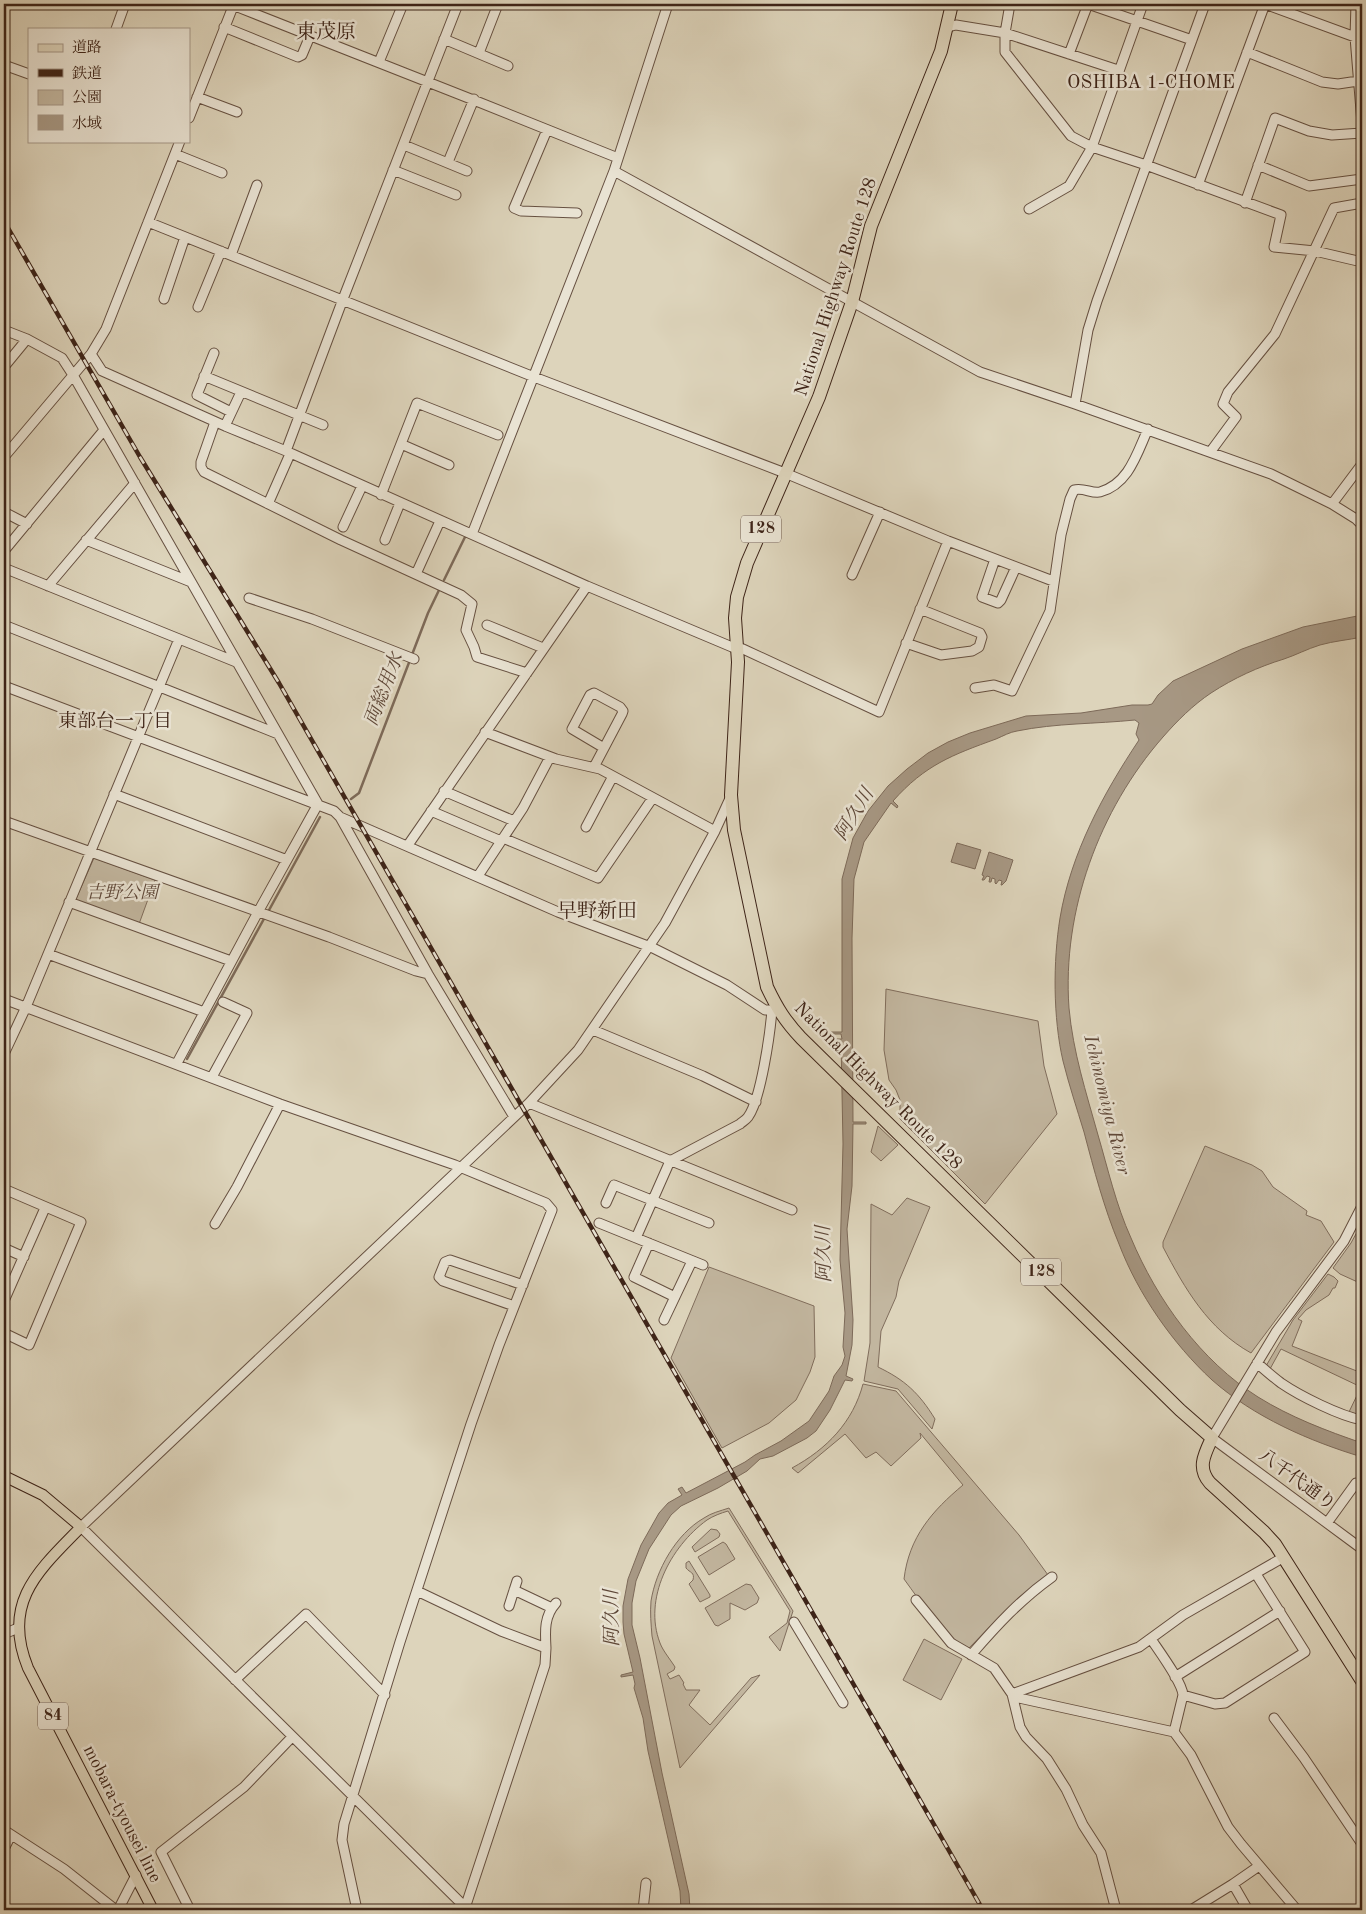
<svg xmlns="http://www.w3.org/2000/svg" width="1366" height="1914" font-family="'Old Standard TT','Noto Serif JP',serif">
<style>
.green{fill:#c2b69f;stroke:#806d5c}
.water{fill:#a79884;stroke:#7d6a59}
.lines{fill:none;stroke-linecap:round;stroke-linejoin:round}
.stream{stroke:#7d6a59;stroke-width:2.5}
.minor-casing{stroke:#665041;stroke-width:11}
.major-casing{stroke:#3e2418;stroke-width:12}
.highway-casing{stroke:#3e2418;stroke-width:14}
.minor{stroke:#e9e3d3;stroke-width:9}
.major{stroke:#ddd4bb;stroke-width:10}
.highway{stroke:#ddd4bb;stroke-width:12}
.rail-casing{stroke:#3e2418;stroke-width:4.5}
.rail{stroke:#e9e3d3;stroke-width:2.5;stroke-dasharray:8;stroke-linecap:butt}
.labels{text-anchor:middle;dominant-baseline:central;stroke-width:5;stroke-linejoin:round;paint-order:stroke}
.shield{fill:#e9e3d3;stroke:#715d50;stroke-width:1}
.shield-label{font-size:16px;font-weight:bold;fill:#3e2418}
.street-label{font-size:18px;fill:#3e2418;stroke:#e9e3d3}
.park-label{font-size:18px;font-style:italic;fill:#5f483a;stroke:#e9e3d3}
.neighbourhood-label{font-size:19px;fill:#3e2418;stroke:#e9e3d3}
.water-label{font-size:19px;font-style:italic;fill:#5e4738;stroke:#e9e3d3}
.quarter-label{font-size:20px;fill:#3e2418;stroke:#e9e3d3}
</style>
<rect width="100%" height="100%" fill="#ddd4bb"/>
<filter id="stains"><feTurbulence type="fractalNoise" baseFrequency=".004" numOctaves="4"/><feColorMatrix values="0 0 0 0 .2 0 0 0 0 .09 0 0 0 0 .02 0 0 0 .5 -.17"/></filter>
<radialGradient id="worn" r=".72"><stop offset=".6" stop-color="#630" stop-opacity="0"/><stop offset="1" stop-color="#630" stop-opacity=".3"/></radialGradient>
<!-- green -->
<path class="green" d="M94 858 155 880 139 924 75 901Z
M886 989 1038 1021 1044 1066 1057 1114 985 1204 900 1119V1100L896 1090 889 1080 884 1050Z
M878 1126 898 1145 881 1161 871 1152Z
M1205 1146 1252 1165 1262 1171 1273 1187 1307 1211 1306 1215 1321 1221 1334 1242 1251 1353C1208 1329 1185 1289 1163 1247V1242Z
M907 1198 930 1207 899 1281 896 1297 881 1331 878 1367C905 1380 919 1393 935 1419L932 1429 898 1389 864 1381 870 1343 871 1204 892 1215Z
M1362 1223V1284L1340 1274 1333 1268 1351 1243Z
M709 1267 814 1306 815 1357 810 1372 796 1400 769 1423 722 1448 671 1358Z
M1328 1274 1334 1277 1338 1281 1335 1288H1333L1329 1295 1306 1310 1298 1319 1302 1321 1292 1346 1362 1373V1417L1348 1414 1361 1387 1281 1349 1270 1369 1266 1366 1293 1320Z
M863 1384 896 1391 1019 1535 1048 1575 1017 1599 968 1649C940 1632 923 1605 904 1579 909 1537 932 1511 963 1485L920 1433 921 1438 891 1466 876 1452 866 1458 845 1434 798 1473 792 1468C827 1449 853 1422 863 1384Z
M729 1508 793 1611 780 1651 769 1637 787 1623 790 1611 728 1511C721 1513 713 1516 707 1520 670 1547 643 1599 660 1643 663 1651 670 1659 675 1667L674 1670 667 1674 670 1679 679 1675 684 1683 683 1684 686 1690H700L689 1705 710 1725 751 1678 760 1675 680 1768 652 1636C651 1624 650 1613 651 1601 656 1570 676 1534 704 1518 711 1513 720 1511 729 1508Z
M711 1529 717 1530 720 1534 719 1537 695 1552 692 1547Z
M723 1542 726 1544 735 1559 709 1575 698 1557Z
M689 1561 710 1595V1597L700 1602 689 1584 693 1580C695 1572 690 1573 686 1568V1563Z
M746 1584 751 1585 759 1598 757 1603 745 1610 730 1603V1619L718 1626 715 1625 705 1608Z
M924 1639 962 1659 941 1700 903 1680Z"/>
<!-- water -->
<path class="water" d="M1362 615V637C1348 640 1334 641 1320 645 1307 649 1296 655 1284 659 1258 667 1234 678 1211 693 1193 705 1177 721 1163 737 1099 810 1062 911 1069 1008 1073 1052 1086 1092 1098 1135 1108 1169 1116 1205 1131 1238 1157 1300 1201 1361 1258 1397 1290 1417 1327 1431 1362 1443V1457C1309 1441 1254 1417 1212 1380 1173 1344 1138 1294 1119 1244 1104 1208 1094 1170 1084 1132 1077 1109 1069 1085 1063 1061 1053 1018 1053 961 1060 918 1071 853 1103 794 1139 740L1136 734 1139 723 1135 720C1096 724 1056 723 1017 731 1010 732 1003 736 996 739 952 755 925 765 893 801L898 806 897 808 891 803 864 842 854 879 852 938 853 1122H866V1124H853L852 1186 847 1229 853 1320 852 1345 846 1376 853 1379 852 1381 845 1380 830 1410 816 1431 807 1438 773 1456 760 1459 747 1471 718 1488 681 1506 671 1515 649 1549 636 1581 632 1603V1625L640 1658 662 1773 689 1894 690 1910H681L680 1891 648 1751 643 1718 634 1688 635 1684 633 1675 621 1677V1675L633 1672 624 1634 623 1622V1606L628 1579 641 1545 659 1513 668 1503 682 1495 678 1489 682 1487 686 1493 745 1462 755 1455 781 1441 809 1421 829 1391 834 1376 842 1365 845 1356 843 1347 845 1313 840 1260 843 1144 841 1041H828V1039H842L841 1034H831V1032H842V879L853 838 868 811 888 786 907 769 928 753 948 742 970 733 1026 716 1081 713 1132 705H1148L1152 704 1158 695 1173 681 1242 649 1303 627Z
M957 843 981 850 975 869 951 862Z
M989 852 1013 860 1006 881 1002 885H1001L1002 881 999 880 996 884 995 883V879L992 878 991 882H989L990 877 987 876 984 880H982L984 876 982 875Z"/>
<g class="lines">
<!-- stream -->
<path class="stream" d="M444 580 465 537
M351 799 359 793 428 613 440 588
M268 912 320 817
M187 1059 265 917"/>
<!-- minor casing -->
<g class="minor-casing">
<path id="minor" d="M230 4C359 54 489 106 618 158
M1010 4 1005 33V52L1071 136 1092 147 1146 165 1281 215 1274 247 1315 251 1362 262
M1356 4 1355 37 1362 123
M224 27 298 57 302 55 310 36
M948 27 956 25 1005 33 1118 70
M116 29 125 4
M444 39 508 66
M1247 52 1322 82 1338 84 1358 81
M479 53 498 4
M1069 54 1088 4 1192 40
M379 62 403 4
M4 65 29 74
M197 97 237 112
M189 118 234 4
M547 130 514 208 521 211 577 213
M404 145 467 171
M175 154 222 173
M448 162 474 99
M1258 165 1309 186 1362 179
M393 170 456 195
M614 171 980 372 1075 404 1271 474 1332 504 1356 519 1362 525
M1198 185 1265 4 1355 37
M1245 203 1275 118 1309 131 1332 135 1362 133
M1029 209 1069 186 1092 147 1143 4
M148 222 534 377 785 473 948 541 1053 581
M231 255 257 185
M164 299 185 237
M198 307 221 251
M4 330 27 339 62 358 73 375 318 804
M214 353 197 395 231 412
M91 354 102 371 225 426 286 451 587 586 732 647 743 649 879 712 948 541
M4 367 27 339
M204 376 323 425
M1075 404 1088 330 1097 301 1205 4
M215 422 201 462V467L204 472 341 540 461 595 472 604 466 630 474 647 477 657 527 673
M225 426 241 392
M401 444 449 465
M286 451 343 299 458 4
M1211 451 1236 417 1223 404 1228 392 1275 334 1334 208 1362 203
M4 457 91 354 106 329 180 141
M381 495 417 403 498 435
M268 504 290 454
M1332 504 1362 464
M4 512 27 524
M343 527 362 486
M472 534 614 171 668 4
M86 540 191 582
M385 540 400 503
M4 551 104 430
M995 559 982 597 998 603 1001 600 1016 567
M4 568 236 662
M416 574 440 521
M852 575 880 512
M48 586 135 483
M249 598 312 619 414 659
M4 625 278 734
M487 625 543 648
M906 643 941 655 972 651 979 647 982 637 980 633 920 609
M4 686 334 811 340 817 428 974 514 1117
M975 688 994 685 1012 691 1050 611 1061 535 1070 499 1074 490C1083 487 1092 494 1100 492 1129 484 1137 453 1148 429
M485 732 556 759 600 769 715 831
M594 767 622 714 623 711 620 707 594 693 590 695 572 729 604 748
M444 791 514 821
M114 794 287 860
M431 811 501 841
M340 817 558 912 653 948 727 985 765 1010H778
M4 821 329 937 416 971 428 974
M586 827 613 776
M503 838 598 878 652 799
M408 845 587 586
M478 876 523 808 550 757
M69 902 231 961
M48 954 204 1012
M4 999 280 1104 455 1165 546 1203 552 1210 499 1345 471 1424 400 1642 344 1824 342 1840 357 1910
M593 1030 703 1076 756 1102
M4 1054 26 1007 179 639
M177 1063 258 912 318 804
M212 1077 247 1013 223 1002
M529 1103 792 1210
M4 1189 81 1222 29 1345 4 1333
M606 1203 614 1185 709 1223
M1362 1206 1344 1241 1276 1332 1212 1438 1362 1549
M599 1223 703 1265
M215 1224 237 1187 280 1104
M636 1238 670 1161 740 1124C742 1122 746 1120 748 1117 761 1099 770 1034 772 1010
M649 1243 634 1277 675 1297
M4 1248 24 1257
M4 1301 45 1208
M514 1306 443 1281 439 1277 445 1262 450 1260 523 1285
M664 1320 692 1261
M1257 1363C1265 1370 1273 1377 1281 1383 1300 1396 1340 1416 1362 1420
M1327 1523 1356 1483 1362 1484
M514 1590 552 1608
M417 1591 501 1631 546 1648 545 1665 532 1705 465 1908
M916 1600 951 1643 994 1668 1012 1694 1019 1698 1174 1732 1191 1755 1228 1827 1241 1844 1297 1910
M509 1606 517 1581
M794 1622 843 1703
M4 1634 18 1628
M1151 1639C1159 1651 1182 1682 1183 1695L1215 1704 1225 1703 1305 1652 1256 1574
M546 1648C545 1631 544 1616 556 1603
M971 1655C997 1625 1020 1600 1052 1577
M1175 1677 1280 1611
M235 1680 306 1614 385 1695
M1012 1694 1139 1647 1183 1615 1284 1557
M1012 1694 1020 1727 1026 1737 1047 1759 1066 1789 1083 1825 1101 1853 1116 1910
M1274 1718 1304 1758 1362 1844
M1174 1732 1183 1695
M4 1830 64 1869 116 1910
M4 1849 11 1835
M118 1910 136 1875
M190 1910 161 1852 244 1787 292 1737
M468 1910 81 1527 529 1103 578 1050 665 923 715 831 731 796
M643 1910 646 1883
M1191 1910 1233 1884
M1248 1910 1233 1884 1259 1866"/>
</g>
<!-- major casing -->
<g class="major-casing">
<path id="major" d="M4 1476 43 1495 81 1527C39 1570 1 1602 28 1668L153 1910"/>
</g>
<!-- highway casing -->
<g class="highway-casing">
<path id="highway" d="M952 4 941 51 871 226 852 302 819 397 747 563 737 597 735 618 738 662 731 795 734 830 767 987C777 1008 785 1021 801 1038L1180 1410 1212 1438C1204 1455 1197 1468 1210 1483L1264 1532 1275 1544 1362 1681"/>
</g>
<!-- minor -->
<use href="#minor" class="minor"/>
<!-- major -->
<use href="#major" class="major"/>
<!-- highway -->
<use href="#highway" class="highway"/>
<!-- rail casing -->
<g class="rail-casing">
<path id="rail" d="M4 221 140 457 279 683 983 1910"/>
</g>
<!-- rail -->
<use href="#rail" class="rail"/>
</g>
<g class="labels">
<!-- shield labels -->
<g class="shield">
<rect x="741" y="515.5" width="40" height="27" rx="4"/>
<rect x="1021" y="1258.5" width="40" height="27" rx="4"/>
<rect x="38" y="1702.5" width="30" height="27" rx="4"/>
</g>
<g class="shield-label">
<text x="761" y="529">128</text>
<text x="1041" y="1272">128</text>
<text x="53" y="1716">84</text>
</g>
<!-- street labels -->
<g class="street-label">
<text transform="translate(836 287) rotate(-72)">National Highway Route 128</text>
<text transform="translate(878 1086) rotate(45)">National Highway Route 128</text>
<text transform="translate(1297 1480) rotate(36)">八千代通り</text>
<text transform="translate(122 1814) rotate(63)">mobara-tyousei line</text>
</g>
<!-- park labels -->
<g class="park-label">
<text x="122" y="893">吉野公園</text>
</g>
<!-- neighbourhood labels -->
<g class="neighbourhood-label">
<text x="1151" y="83">OSHIBA 1-CHOME</text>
<text x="115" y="722">東部台一丁目</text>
</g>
<!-- water labels -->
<g class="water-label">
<text transform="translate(385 690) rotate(-69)">両総用水</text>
<text transform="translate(855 815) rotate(-58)">阿久川</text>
<text transform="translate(1106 1105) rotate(76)">Ichinomiya River</text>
<text transform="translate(825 1254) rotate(-91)">阿久川</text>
<text transform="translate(613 1618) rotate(-91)">阿久川</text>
</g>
<!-- quarter labels -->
<g class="quarter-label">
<text x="326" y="33">東茂原</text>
<text x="597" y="912">早野新田</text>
</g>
</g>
<!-- margin -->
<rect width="1366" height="1914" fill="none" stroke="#ddd4bb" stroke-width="20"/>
<rect x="5" y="5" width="1356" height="1904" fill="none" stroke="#3e2418" stroke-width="2.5"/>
<rect x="10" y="10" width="1346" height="1894" fill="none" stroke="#3e2418"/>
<!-- legend -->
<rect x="28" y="28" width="162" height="115" fill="#e9e3d3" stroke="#a59788"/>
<rect x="38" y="44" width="25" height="8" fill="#ddd4bb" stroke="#a59788"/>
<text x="72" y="52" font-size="15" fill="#3e2418">道路</text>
<rect x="38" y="69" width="25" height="8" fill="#3e2418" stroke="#a59788"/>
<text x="72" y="78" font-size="15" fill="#3e2418">鉄道</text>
<rect x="38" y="90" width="25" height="15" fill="#c2b69f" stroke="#a59788"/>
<text x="72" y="102" font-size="15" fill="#3e2418">公園</text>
<rect x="38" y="115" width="25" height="15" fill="#a79884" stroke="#a59788"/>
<text x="72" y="128" font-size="15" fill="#3e2418">水域</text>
<rect width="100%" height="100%" filter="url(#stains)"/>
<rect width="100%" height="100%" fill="url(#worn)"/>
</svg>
